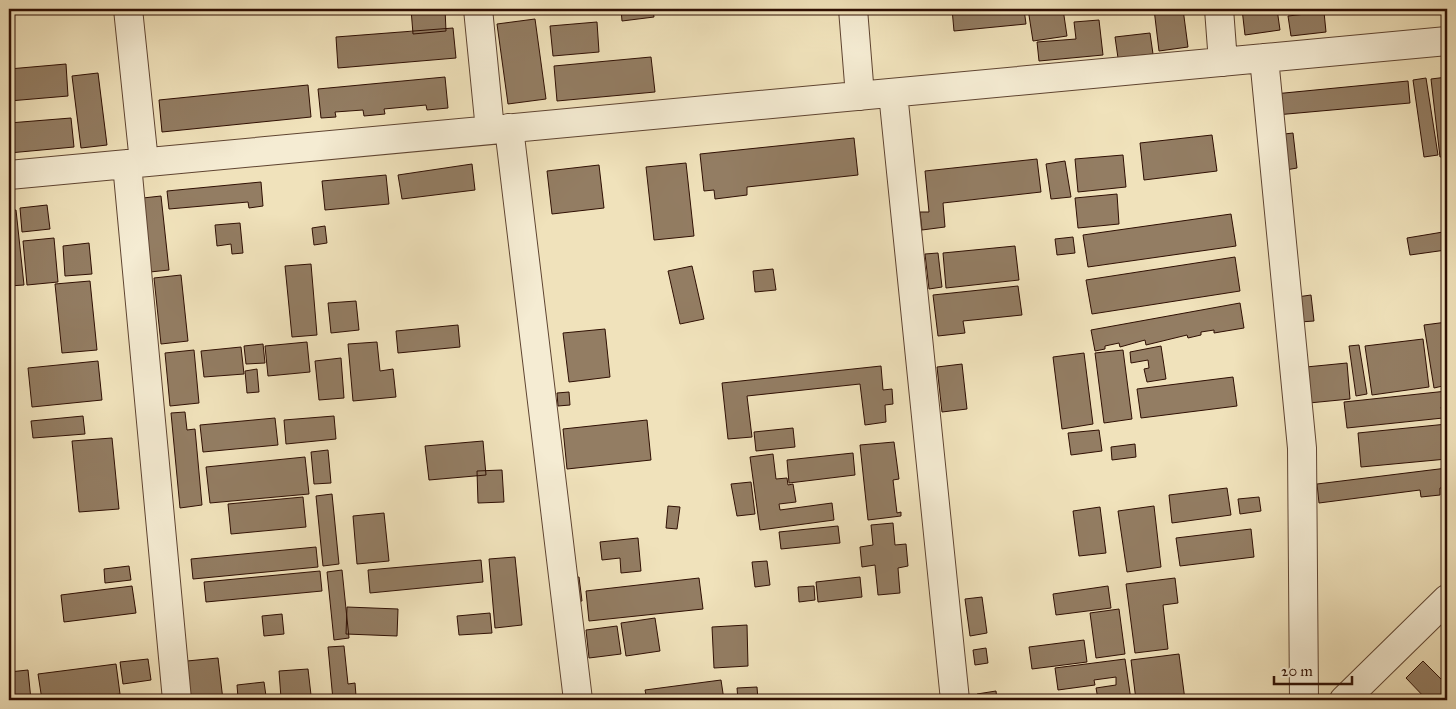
<svg xmlns="http://www.w3.org/2000/svg" width="1456" height="709" font-family="'IM FELL Great Primer',serif">
<style>
.building{fill:#937d63;stroke:#2f0f03}
.lines{fill:none;stroke-linecap:round;stroke-linejoin:round}
.minor-casing{stroke:#5f4431;stroke-width:30}
.minor{stroke:#f5ecd3;stroke-width:28}
</style>
<rect width="100%" height="100%" fill="#f0e2bb"/>
<filter id="stains"><feTurbulence type="fractalNoise" baseFrequency=".004" numOctaves="4"/><feColorMatrix values="0 0 0 0 .2 0 0 0 0 .09 0 0 0 0 .02 0 0 0 .5 -.17"/></filter>
<radialGradient id="worn" r=".72"><stop offset=".6" stop-color="#630" stop-opacity="0"/><stop offset="1" stop-color="#630" stop-opacity=".3"/></radialGradient>
<!-- building -->
<path class="building" d="M411 9H445L446 31 413 34Z
M621 9H653L654 17 622 21Z
M952 9H1024L1026 24 954 31Z
M1028 9H1063L1067 36 1033 41Z
M1154 9H1183L1188 47 1159 51Z
M1242 9H1277L1280 30 1245 35Z
M1324 12 1326 32 1291 36 1288 16Z
M535 19 546 99 508 104 497 24Z
M1099 20 1103 55 1039 61 1037 42 1076 39 1074 22Z
M597 22 599 52 553 56 550 26Z
M453 28 456 58 338 68 336 37Z
M1150 33 1153 54 1118 58 1115 37Z
M651 57 655 92 557 101 554 66Z
M66 64 68 96 9 101V69Z
M98 73 107 145 81 148 72 76Z
M445 77 448 108 427 110 426 105 384 109 385 114 364 116 363 110 335 112 336 117 321 118 318 89Z
M1447 77V156L1440 157 1431 79Z
M1426 78 1438 155 1424 157 1413 80Z
M1408 81 1410 103 1276 115 1274 94Z
M308 85 311 117 162 132 159 100Z
M71 118 74 147 9 153V123Z
M1293 133 1297 168 1280 171 1276 135Z
M1212 135 1217 171 1144 180 1140 143Z
M854 138 858 175 747 187V195L715 199 714 190 704 191 700 154Z
M1123 155 1126 187 1078 192 1075 159Z
M1037 159 1041 192 943 203 945 227 922 230 920 212H929L925 171Z
M1065 161 1071 197 1051 199 1046 164Z
M686 163 694 236 654 240 646 167Z
M472 164 475 190 402 199 398 175Z
M599 165 604 208 552 214 547 171Z
M386 175 389 204 325 210 322 181Z
M261 182 263 206 249 208 248 202 169 209 167 191Z
M1117 194 1119 224 1078 228 1075 198Z
M161 196 169 270 150 272 143 198Z
M47 205 50 229 22 232 20 208Z
M16 210 24 285 9 286V211Z
M1231 214 1236 246 1088 267 1083 235Z
M240 223 243 253 232 254 231 244 217 246 215 225Z
M325 226 327 243 314 245 312 228Z
M1443 232 1446 250 1410 255 1407 238Z
M1073 237 1075 253 1057 255 1055 239Z
M54 238 58 282 27 285 23 241Z
M89 243 92 274 65 276 63 246Z
M1015 246 1019 280 946 288 943 253Z
M938 253 942 287 929 289 925 254Z
M1235 257 1240 291 1092 314 1086 280Z
M311 264 317 335 292 337 285 266Z
M692 266 704 319 680 324 668 271Z
M773 269 776 290 755 292 753 271Z
M181 275 188 341 161 344 154 278Z
M90 281 97 350 62 353 55 284Z
M1018 286 1022 315 963 321 965 333 938 336 933 295Z
M1311 295 1314 321 1300 322 1297 297Z
M356 301 359 330 331 333 328 303Z
M1240 303 1244 328 1214 333V330L1201 332V335L1188 338 1187 335 1146 345 1145 340 1120 347 1119 343 1105 346V349L1095 351 1091 330Z
M1447 322V385L1434 388 1424 325Z
M458 325 460 347 398 353 396 331Z
M605 329 610 377 569 382 563 333Z
M1423 339 1429 387 1372 395 1365 346Z
M307 342 310 372 268 376 265 346Z
M377 342 380 371 393 369 396 397 353 401 348 344Z
M263 344 265 363 246 364 244 346Z
M1359 345 1367 394 1356 396 1349 346Z
M1161 346 1166 379 1147 382 1144 369 1149 368 1148 360 1131 363 1130 352Z
M241 347 244 374 204 377 201 351Z
M194 350 199 403 170 406 165 353Z
M1123 350 1132 419 1104 423 1095 353Z
M1084 353 1093 424 1062 429 1053 357Z
M341 358 344 398 319 400 315 361Z
M98 361 102 400 32 407 28 368Z
M1347 363 1350 399 1309 403 1306 367Z
M962 364 967 409 942 412 937 367Z
M881 366 883 390 892 389 893 404 885 405 886 422 865 425 860 384 747 396 752 437 728 439 722 383Z
M257 369 259 392 247 393 245 371Z
M1233 377 1237 406 1141 418 1137 389Z
M1447 391V406L1441 407 1443 418 1347 428 1344 402Z
M569 392 570 405 558 406 557 393Z
M185 412 187 430 195 429 202 505 180 508 171 413Z
M83 416 85 434 33 438 31 421Z
M334 416 336 439 286 444 284 420Z
M275 418 278 445 203 452 200 425Z
M647 420 651 460 567 469 563 429Z
M1447 424V459L1361 467 1358 433Z
M793 428 795 447 756 451 754 432Z
M1099 430 1102 451 1071 455 1068 433Z
M112 438 119 509 79 512 72 441Z
M483 441 486 475 429 480 425 446Z
M894 442 899 479 893 480 897 513 901 512V516L868 520 860 445Z
M1135 444 1136 457 1112 460 1111 447Z
M328 450 331 483 314 484 311 452Z
M853 453 855 475 789 483 787 460Z
M773 454 776 479 787 478 788 485 793 484 796 502 779 504 780 510 832 503 834 520 760 530 750 457Z
M305 457 309 494 210 503 206 467Z
M1447 468V487L1440 488V495L1421 497 1420 490 1319 503 1317 484Z
M502 470 504 502 478 503 477 471Z
M751 482 755 514 737 516 731 484Z
M1227 488 1231 515 1172 523 1169 495Z
M332 494 339 564 323 566 316 496Z
M303 497 306 527 231 534 228 504Z
M1259 497 1261 511 1240 514 1238 499Z
M668 506 680 507 677 529 666 528Z
M1154 506 1161 567 1127 572 1118 511Z
M1100 507 1106 553 1079 556 1073 511Z
M384 513 389 561 357 564 353 516Z
M893 523 895 545 906 544 908 566 898 568 900 593 878 595 875 565 862 567 860 547 873 545 871 525Z
M838 526 840 543 781 549 779 532Z
M1251 529 1254 557 1180 566 1176 538Z
M638 538 641 571 621 573 620 558 602 560 600 542Z
M316 547 318 567 193 579 191 559Z
M515 557 522 625 495 628 489 559Z
M481 560 483 582 370 593 368 570Z
M767 561 770 585 755 587 752 562Z
M129 566 131 580 105 583 104 569Z
M342 570 349 638 334 640 327 572Z
M320 571 322 591 206 602 204 582Z
M579 577 582 601 570 603 566 579Z
M860 577 862 597 818 602 816 582Z
M699 578 703 609 589 621 586 591Z
M1175 578 1178 603 1163 605 1168 649 1135 653 1126 584Z
M132 586 136 613 64 622 61 595Z
M814 586 815 600 799 602 798 587Z
M1108 586 1111 608 1056 615 1053 594Z
M982 597 987 633 970 636 965 599Z
M347 607 398 609 397 636 346 634Z
M1119 609 1125 654 1096 658 1090 613Z
M490 613 492 633 459 635 457 616Z
M282 614 284 634 264 636 262 616Z
M655 618 660 651 626 656 621 623Z
M747 625 748 666 714 668 712 627Z
M617 626 621 654 589 658 586 630Z
M1084 640 1087 662 1032 669 1029 647Z
M344 646 348 684 355 683 356 696H349L350 700H333L328 647Z
M986 648 988 663 975 665 973 650Z
M1179 654 1185 700H1136L1131 660Z
M218 658 223 700H190L187 661Z
M148 659 151 680 123 684 120 662Z
M1125 659 1131 700H1086L1098 699 1096 688 1116 685V677L1094 680 1095 685 1058 690 1055 668Z
M1423 661 1447 685V700H1427L1406 678Z
M116 664 120 694 70 700H42L38 674Z
M308 669 311 695 281 698 279 671Z
M28 670 31 700H9V672Z
M721 680 724 700H647L645 690Z
M264 682 266 696 238 698 237 685Z
M757 687 758 700H738L737 688Z
M996 691 997 700H978L977 694Z"/>
<g class="lines">
<!-- minor casing -->
<g class="minor-casing">
<path id="minor" d="M128 9 144 162
M478 9 490 130
M853 9 860 96
M1219 9 1223 62
M1264 58 1302 448 1304 700
M893 93 955 700
M509 128 578 700
M127 164 177 700
M9 175 1447 41
M1344 700 1447 599"/>
</g>
<!-- minor -->
<use href="#minor" class="minor"/>
</g>
<!-- margin -->
<rect width="1456" height="709" fill="none" stroke="#f0e2bb" stroke-width="30"/>
<rect x="10" y="10" width="1436" height="689" fill="none" stroke="#2f0f03" stroke-width="2.5"/>
<rect x="15" y="15" width="1426" height="679" fill="none" stroke="#2f0f03"/>
<!-- scale -->
<path d="M1274 676v8h78v-8" fill="none" stroke="#2f0f03" stroke-width="2.5"/>
<text x="1281" y="676" font-size="15" fill="#2f0f03" stroke="#f5ecd3" stroke-width="4" paint-order="stroke">20 m</text>
<rect width="100%" height="100%" filter="url(#stains)"/>
<rect width="100%" height="100%" fill="url(#worn)"/>
</svg>
